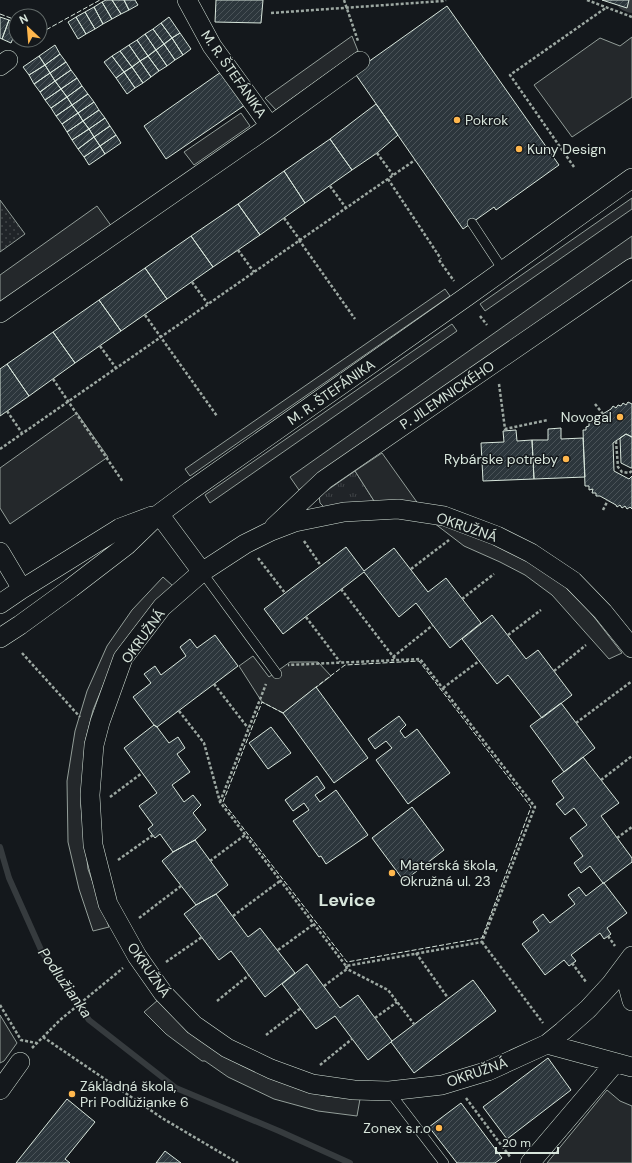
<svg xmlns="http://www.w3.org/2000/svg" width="632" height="1163" font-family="'DM Sans',sans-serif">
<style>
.grass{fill:url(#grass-tufts);stroke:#939e99}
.park{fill:url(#park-dots);stroke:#939e99}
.parking{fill:#24282b;stroke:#939e99}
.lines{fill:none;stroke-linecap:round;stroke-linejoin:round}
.stream{stroke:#363b3e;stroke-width:6}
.canal{stroke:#363b3e;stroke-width:22}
.building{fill:url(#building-hatch);stroke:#d8e6dc}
.service-casing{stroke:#d8e6dc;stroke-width:10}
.minor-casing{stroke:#d8e6dc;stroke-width:20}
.path{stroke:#9da8a2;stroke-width:2.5;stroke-dasharray:3 2;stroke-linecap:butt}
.service{stroke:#14181c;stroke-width:9}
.minor{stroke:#14181c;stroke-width:19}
.fence{stroke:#d8e6dc;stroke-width:1;stroke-dasharray:5 2;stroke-linecap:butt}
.poi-dot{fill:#ffb74d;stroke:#14181c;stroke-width:1.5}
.labels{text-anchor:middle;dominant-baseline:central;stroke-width:3;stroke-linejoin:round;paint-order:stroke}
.street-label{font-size:14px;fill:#d8e6dc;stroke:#14181c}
.poi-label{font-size:14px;fill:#d8e6dc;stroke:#14181c;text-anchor:start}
.water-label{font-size:15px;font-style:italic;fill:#d8e6dc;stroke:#14181c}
.district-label{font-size:18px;font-weight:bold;fill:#d8e6dc;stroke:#14181c}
</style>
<defs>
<pattern id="grass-tufts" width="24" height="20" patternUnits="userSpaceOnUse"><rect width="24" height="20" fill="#202428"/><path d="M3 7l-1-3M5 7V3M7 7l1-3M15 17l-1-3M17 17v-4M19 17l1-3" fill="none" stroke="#404447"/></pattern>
<pattern id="park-dots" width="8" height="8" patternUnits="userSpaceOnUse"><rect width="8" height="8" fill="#202428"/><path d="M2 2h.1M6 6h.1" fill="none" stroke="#404447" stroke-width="1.8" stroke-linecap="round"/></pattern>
<pattern id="building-hatch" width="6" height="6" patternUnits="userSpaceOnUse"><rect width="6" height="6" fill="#2c363c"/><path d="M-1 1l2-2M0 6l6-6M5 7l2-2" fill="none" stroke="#4a5358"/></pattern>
</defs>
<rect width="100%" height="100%" fill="#14181c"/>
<!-- grass -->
<path class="grass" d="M355 471 376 504 326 509 320 503 319 496Z"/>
<!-- park -->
<path class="park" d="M0 200 25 234 0 252Z"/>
<!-- parking -->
<path class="parking" d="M352 36 358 51 276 110 265 98Z
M632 37V97L572 137 534 85 600 38 620 46Z
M241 113 250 126 194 165 184 152Z
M632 198V209L485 311 480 304Z
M97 206 112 227 0 306V275Z
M632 236V257L299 490 290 477Z
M445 289 450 296 190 476 185 469Z
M452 324 457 331 210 503 205 495Z
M77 413 108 457 10 524 0 508V468Z
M382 453 419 505 376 504 355 471Z
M434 523 466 530 528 559 557 579 587 608 622 653 609 659 552 595 525 575 500 562 464 546Z
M163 577 173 586 112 664 93 710 85 742 81 806 88 869 109 927 93 931 79 889 68 842 67 781 75 731 87 691 107 646 132 610Z
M253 656 269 677 290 662H318L331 676 283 713 262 702 239 666Z
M158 1000 200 1039 241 1065 291 1086 326 1096 360 1099 357 1116 318 1111 274 1099 228 1077 205 1061H202L166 1034 144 1012Z
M0 1015 17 1043 4 1061 0 1063Z
M607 1090 620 1101 632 1106V1163H547Z"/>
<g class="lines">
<!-- stream -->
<path class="stream" d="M0 847 9 878 42 952 89 1020 176 1088 279 1131 350 1163"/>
<!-- canal -->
<path class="canal" d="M627 0 632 2"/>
</g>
<!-- building -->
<path class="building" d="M106 0H112L121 14 112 19 102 2Z
M112 0H124L129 10 121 14Z
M124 0H135L138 5 129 10Z
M216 0H263L261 23 215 22Z
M602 0H629L627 8Z
M102 2 112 19 103 24 94 7Z
M447 6 559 165 496 210 494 207 463 229 354 72Z
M94 7 103 24 95 29 85 12Z
M85 12 95 29 86 34 76 17Z
M0 17 9 20 2 39 0 38Z
M76 17 86 34 78 39 68 22Z
M169 17 180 33 172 38 161 23Z
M9 20 16 23V31L11 43 2 39Z
M161 23 172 38 164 44 153 29Z
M153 29 164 44 156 50 145 34Z
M180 33 191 49 183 55 172 38Z
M145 34 156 50 148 56 137 40Z
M172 38 183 55 175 60 164 44Z
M137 40 148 56 140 61 129 45Z
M164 44 175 60 167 66 156 50Z
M55 45 60 54 45 65 39 56Z
M129 45 140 61 132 67 120 51Z
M156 50 167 66 159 71 148 56Z
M120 51 132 67 124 72 112 56Z
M60 54 66 62 50 73 45 65Z
M39 56 45 65 29 75 23 67Z
M112 56 124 72 116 78 104 62Z
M148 56 159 71 151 77 140 61Z
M140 61 151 77 143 83 132 67Z
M66 62 71 70 55 81 50 73Z
M45 65 50 73 34 84 29 75Z
M132 67 143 83 135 88 124 72Z
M71 70 77 78 61 89 55 81Z
M124 72 135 88 127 94 116 78Z
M221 72 245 105 166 159 144 126Z
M50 73 55 81 40 92 34 84Z
M77 78 82 86 67 97 61 89Z
M55 81 61 89 45 100 40 92Z
M82 86 88 94 72 105 67 97Z
M61 89 67 97 51 108 45 100Z
M88 94 94 102 78 113 72 105Z
M67 97 72 105 56 116 51 108Z
M94 102 99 110 83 121 78 113Z
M376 104 398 135 377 153 352 170 330 139Z
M72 105 78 113 62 124 56 116Z
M99 110 105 118 89 129 83 121Z
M78 113 83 121 67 132 62 124Z
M105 118 110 126 94 137 89 129Z
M83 121 89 129 72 140 67 132Z
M110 126 116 135 100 146 94 137Z
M89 129 94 137 78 149 72 140Z
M116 135 121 143 105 154 100 146Z
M94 137 100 146 84 157 78 149Z
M330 139 352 170 305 203 284 171Z
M100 146 105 154 89 165 84 157Z
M284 171 305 203 260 235 238 204Z
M238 204 260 235 213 267 191 236Z
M191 236 213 267 167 299 145 268Z
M145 268 167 299 121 331 99 300Z
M99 300 121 331 75 363 53 332Z
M53 332 75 363 29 396 7 364Z
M7 364 29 396 0 416V369Z
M628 402 632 404V437L626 434 613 443 614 471 629 479 632 476V509L630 507 627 509 625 506 622 508 620 505 617 507 616 505 600 496H596V493H592L593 489 589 490V486H585L583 430H586V427L589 426V423L593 422V419L596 418 611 409 613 406 616 408 618 405 621 406 623 403 626 405Z
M561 428V439L583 438 585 477 534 479 532 440H548V429Z
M516 430 517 441 532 440 534 479 483 481 481 443 504 442 503 431Z
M626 434 632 437V468H631L621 463 620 438Z
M346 547 364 571 394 548 428 592 446 578 481 623 450 648 416 603 399 617 364 572 283 634 264 609Z
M492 615 526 659 538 650 572 695 542 718 508 675 497 684 462 639Z
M215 635 238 666 157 727 154 725 133 697 151 683 144 674 155 666 161 675 186 656 180 647 190 639 197 648Z
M316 687 368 758 334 783 283 713Z
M561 703 595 748 564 772 530 726Z
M399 716 406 725 400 731 405 738 417 729 450 773 408 804 376 760 392 748 386 741 375 749 368 739Z
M154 725 157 727 169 743 178 737 185 748 177 754 190 772 172 785 184 802 193 795 201 805 193 813 206 830 195 840 173 852 160 834 155 838 148 829 153 825 139 806 157 793 124 748Z
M271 727 291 753 268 769 249 743Z
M583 757 619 803 601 816 632 858V862L604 883H603L590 866 581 873 574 863 583 856 570 838 587 825 574 808 565 815 556 804 564 798 552 781Z
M317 776 325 788 315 795 320 802 336 790 368 835 326 864 321 856 319 857 293 821 309 810 304 803 293 811 285 800Z
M412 807 444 850 404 881 372 838Z
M195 840 228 885 216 894 196 905 162 861 173 852Z
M603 883H604L627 913 607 928 611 934 604 939 600 933 571 955 576 961 569 966 564 960 545 975 522 944 539 931 533 922 543 914 550 923 575 904 568 895 579 887 586 896Z
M216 894 248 937 260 928 295 973 265 997 231 951 219 960 184 914 196 905Z
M307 964 340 1008 358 995 392 1041 391 1042 368 1060 335 1016 316 1029 282 984Z
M473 980 496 1011 414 1073 391 1042 392 1041Z
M548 1058 571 1090 507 1139 483 1107Z
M67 1099 95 1122 65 1159 70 1163H16Z
M461 1103 502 1158 495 1163H457L429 1127Z
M165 1151 181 1163H156Z"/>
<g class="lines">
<!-- service casing -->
<g class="service-casing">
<path id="service" d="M472 223 503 270
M202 572 277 674
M389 1091 444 1163"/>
</g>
<!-- minor casing -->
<g class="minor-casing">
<path id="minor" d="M187 0 212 46 270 126
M0 66 8 60
M0 313 270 126 360 61
M159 514 202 572
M274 527 324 480 632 268
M0 552 22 589
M0 604 22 589 120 528 152 516
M0 638 20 625 71 588 127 545 159 514 190 491 466 297 632 178
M632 648 603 612 573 581 531 553 497 536 444 516 398 509 344 512 295 522 269 532 245 544 202 572 162 607 123 658 100 722 94 745 90 795 93 845 108 904 137 956 163 993 194 1025 227 1048 271 1069 312 1084 354 1090 389 1091 442 1085 488 1071 547 1044 563 1031 588 1009 611 984 632 956
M631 958 628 986 632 1001
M547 1044 632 1067
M0 1090 20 1062
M530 1163 615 1063"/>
</g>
<!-- path -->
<path class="path" d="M344 0 358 41
M587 0 632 17
M271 13 443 1 446 0
M377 153 393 175
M574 167 510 75 607 7
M388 179 441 259
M330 186 346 208
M284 218 300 240
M299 240 355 319
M238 250 254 272
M439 260 454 281
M192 282 208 304
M145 315 217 416
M480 316 487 325
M100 346 116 368
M53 379 123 482
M499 384 505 429 548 420
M595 404 603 414
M7 411 22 433
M616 441 618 467 622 472 629 473 632 471
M0 449 415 160
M603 510 608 500
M304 541 321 566
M258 558 285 593
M411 569 449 540
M341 589 395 659
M462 599 494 574
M306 617 340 662
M508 635 541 610
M22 653 80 717
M393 657 433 625
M554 671 586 645
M214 684 248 728
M443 688 479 661
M179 711 204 743 220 802 346 966 482 942 535 807 420 659 288 665
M576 723 632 681
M601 780 632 756
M110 797 142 773
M220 802 266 684
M617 838 632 827
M118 860 153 835
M210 861 245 835
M233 916 280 881
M139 918 181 886
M608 936 615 946
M482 942 543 1023
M278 950 314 924
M416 953 448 998
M166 962 202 937
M572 963 586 982
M346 966 347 969 388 990 414 1024
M324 986 347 969
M217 1001 249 975
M0 1005 21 1040 36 1043
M375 1018 397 1002
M266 1035 301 1008
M43 1037 162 1118 238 1163
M32 1048 60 1020 123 968
M320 1065 352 1039
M466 1098 511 1158"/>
<!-- service -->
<use href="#service" class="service"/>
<!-- minor -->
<use href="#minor" class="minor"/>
<!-- fence -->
<path class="fence" d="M0 14 16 20
M40 29 44 31 100 0
M283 713 262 702 223 802 347 962 482 938 531 807 419 661 345 665 316 687"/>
</g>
<!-- markers -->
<g class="poi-dot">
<circle cx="457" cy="120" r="4"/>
<circle cx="519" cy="149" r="4"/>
<circle cx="620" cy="417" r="4"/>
<circle cx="566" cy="459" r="4"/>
<circle cx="392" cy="873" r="4"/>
<circle cx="72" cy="1094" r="4"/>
<circle cx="439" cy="1128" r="4"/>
</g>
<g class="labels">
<!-- street labels -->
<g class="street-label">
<text transform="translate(234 74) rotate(55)">M. R. ŠTEFÁNIKA</text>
<text transform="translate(331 392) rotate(-35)">M. R. ŠTEFÁNIKA</text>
<text transform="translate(447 395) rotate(-34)">P. JILEMNICKÉHO</text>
<text transform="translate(467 527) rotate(19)">OKRUŽNÁ</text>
<text transform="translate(143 636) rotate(-54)">OKRUŽNÁ</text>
<text transform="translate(149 970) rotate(55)">OKRUŽNÁ</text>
<text transform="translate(477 1072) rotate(-19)">OKRUŽNÁ</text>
</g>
<!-- poi labels -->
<g class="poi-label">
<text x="465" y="120">Pokrok</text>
<text x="527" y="149">Kuny Design</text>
<text x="612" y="417" text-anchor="end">Novogal</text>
<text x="558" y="459" text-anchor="end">Rybárske potreby</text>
<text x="400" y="865">Materská škola,<tspan x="400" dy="16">Okružná ul. 23</tspan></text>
<text x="80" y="1086">Základná škola,<tspan x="80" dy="16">Pri Podlužianke 6</tspan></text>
<text x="431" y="1128" text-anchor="end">Zonex s.r.o</text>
</g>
<!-- water labels -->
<g class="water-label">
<text transform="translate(65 983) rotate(55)">Podlužianka</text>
</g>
<!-- district labels -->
<g class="district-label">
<text x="347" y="900">Levice</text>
</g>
</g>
<!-- north arrow -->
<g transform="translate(28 28) rotate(334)"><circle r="19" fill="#14181c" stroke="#626a69"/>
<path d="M0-3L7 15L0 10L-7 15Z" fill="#ffb74d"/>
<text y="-6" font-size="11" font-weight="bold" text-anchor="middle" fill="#d8e6dc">N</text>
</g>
<!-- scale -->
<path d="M496 1147v6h62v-6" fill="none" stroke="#d8e6dc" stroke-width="2"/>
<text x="502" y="1147" font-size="12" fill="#d8e6dc" stroke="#14181c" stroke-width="3" paint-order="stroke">20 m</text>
</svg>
